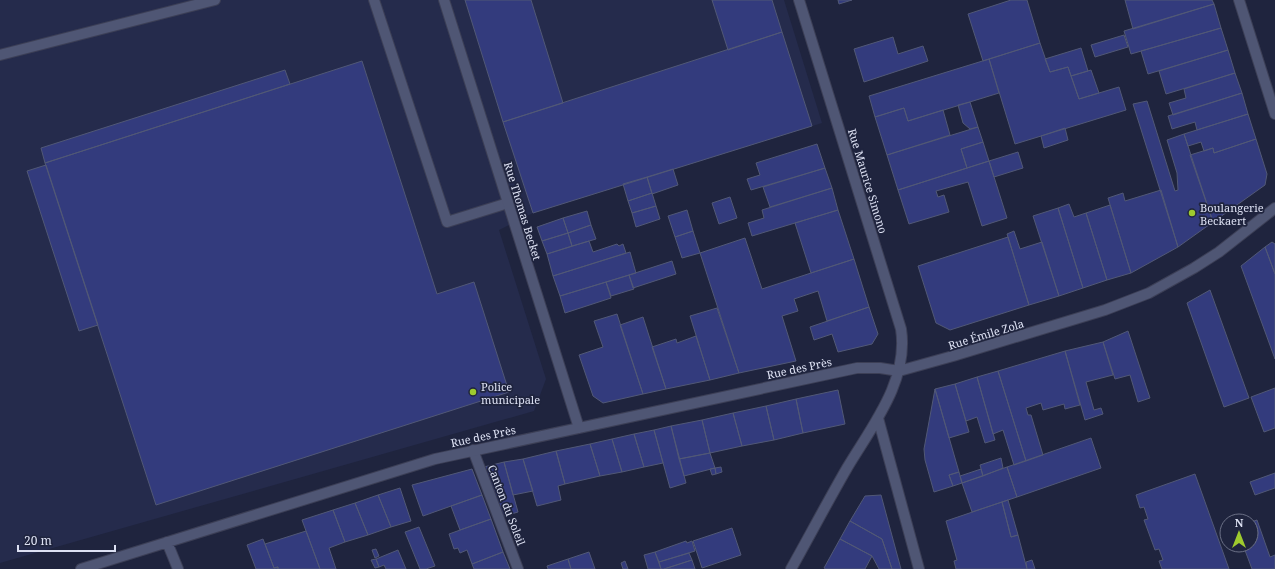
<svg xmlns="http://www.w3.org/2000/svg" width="1275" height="569" font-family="'Noto Serif',serif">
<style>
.built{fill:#252b4c}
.building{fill:#333b7d;stroke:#515876}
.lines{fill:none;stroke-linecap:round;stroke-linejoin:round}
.service-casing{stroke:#3c3f56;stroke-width:12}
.minor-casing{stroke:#3c3f56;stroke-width:12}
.service{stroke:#4f5674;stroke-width:10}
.minor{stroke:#4f5674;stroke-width:10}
.poi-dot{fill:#9eca2e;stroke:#1f243e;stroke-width:1.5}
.labels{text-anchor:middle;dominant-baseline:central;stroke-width:3.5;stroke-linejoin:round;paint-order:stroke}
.street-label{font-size:11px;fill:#dde1f3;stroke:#1f243e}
.poi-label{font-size:11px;fill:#dde1f3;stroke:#1f243e;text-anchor:start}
</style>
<rect width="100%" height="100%" fill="#1f243e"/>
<!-- built -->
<path class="built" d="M0 0H784L822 123 533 213 499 230 546 379 534 411 0 563Z"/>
<!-- building -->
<path class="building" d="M465 0H531L563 103 503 122Z
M712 0H772L782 32 728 50Z
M838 0H852L839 4Z
M1011 0H1027L1040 43 983 61 968 14Z
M1125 0H1212L1214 4 1133 29Z
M1214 4 1221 28 1131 54 1124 31Z
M1221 28 1228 50 1148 74 1141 51Z
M782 32 812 126 533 213 503 122Z
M1124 35 1128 47 1095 57 1091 45Z
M893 37 898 54 923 46 928 61 864 82 854 49Z
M1040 43 1050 72 1068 67 1079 99 1119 87 1126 110 1015 144 989 59Z
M1081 48 1088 71 1071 76 1068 67 1050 72 1045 59Z
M1228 50 1235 73 1166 94 1159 71Z
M989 59 999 93 908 121 904 108 875 117 869 96Z
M362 61 437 294 474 282 509 392 156 505 45 163Z
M285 70 290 84 45 163 41 148Z
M1091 70 1099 93 1079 99 1071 76Z
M1235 73 1242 93 1173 115 1169 103 1186 98 1184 89Z
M1242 93 1248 114 1197 130 1195 122 1172 129 1168 116Z
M1147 101 1175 191 1178 190 1177 173 1167 140 1184 134 1213 222 1178 247 1133 104Z
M970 102 978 127 970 129 963 123 958 105Z
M904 108 908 121 943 110 950 135 887 155 875 117Z
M1248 114 1256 139 1214 153 1213 148 1204 151 1201 142 1188 146 1184 134Z
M978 127 983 142 961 149 967 168 898 190 887 155Z
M1065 128 1068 140 1044 148 1041 136Z
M1256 139 1267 174 1265 185 1213 222 1190 155 1213 148 1214 153Z
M983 142 989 161 967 168 961 149Z
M817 144 825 168 751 190 747 179 760 175 756 163Z
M1018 152 1023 168 994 177 989 161Z
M989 161 1007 218 982 226 968 182 936 191 938 197 944 195 949 212 909 224 898 190Z
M46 165 98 325 79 331 27 171Z
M825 168 832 188 770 207 763 187Z
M673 169 678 185 652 194 647 177Z
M647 177 652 193 628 201 623 184Z
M832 188 838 210 752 236 748 223 764 218 762 210Z
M1161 190 1178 247 1131 273 1108 198 1123 193 1125 201Z
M652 193 656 206 632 213 628 201Z
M730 197 737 218 719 224 712 203Z
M1069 204 1074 217 1086 213 1107 280 1083 288 1058 208Z
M1110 205 1131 273 1107 280 1086 213Z
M656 206 660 219 636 227 632 213Z
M1058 208 1083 288 1059 296 1033 216Z
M687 210 693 231 675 237 668 216Z
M838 210 854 259 811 273 795 223Z
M587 211 591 225 568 233 563 218Z
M563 218 568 233 542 241 537 227Z
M591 225 596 239 572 246 568 233Z
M693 231 700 253 682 258 675 237Z
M1014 231 1020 249 1042 242 1059 296 1029 305 1007 234Z
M568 233 572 246 547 254 542 241Z
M1008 237 1029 305 950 330 936 323 918 266Z
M745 238 762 289 854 259 869 307 827 321 818 291 794 299 798 311 782 316 796 361 739 373 700 253Z
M589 241 593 252 617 244 619 246 623 244 626 253 553 276 547 254Z
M1272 242 1275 244V274L1265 247Z
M1265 247 1275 274V359L1241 266Z
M630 252 636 273 560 296 553 276Z
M672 261 676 274 633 288 629 275Z
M629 275 634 289 611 296 606 282Z
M606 282 611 298 565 313 560 296Z
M1210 290 1249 398 1224 407 1187 303Z
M869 307 878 334 872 344 838 352 832 334 814 340 810 327Z
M717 308 739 373 710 380 690 316Z
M617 314 643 394 603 403 593 396 579 355 603 347 594 321Z
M643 317 666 389 643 394 620 325Z
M1128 331 1150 398 1138 402 1130 375 1115 379 1103 342Z
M696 336 710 380 666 389 652 347 676 339 677 343Z
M1103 342 1113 375 1086 382 1094 410 1101 408 1103 414 1085 420 1065 351Z
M1065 351 1080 405 1065 409 1064 404 1043 410 1041 403 1026 408 1028 415H1031L1043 455 1026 461 998 371Z
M998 371 1026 461 1014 465 1003 430 993 434 977 377Z
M977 377 995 440 985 443 977 417 966 421 955 384Z
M955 384 969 432 949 438 935 389Z
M1275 388V428L1264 432 1251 397Z
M935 389 959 472 949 475 953 486 934 492 925 460 924 449Z
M838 390 845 424 803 433 796 399Z
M796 399 803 433 774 440 766 406Z
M766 406 774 440 742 446 733 413Z
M733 413 742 446 710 453 702 420Z
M702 420 710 453 679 459 671 426Z
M671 426 686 483 670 488 654 430Z
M654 430 663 463 644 467 634 434Z
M634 434 644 467 622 472 612 439Z
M1091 438 1101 468 1017 497 1007 467Z
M612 439 622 472 600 476 590 444Z
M590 444 600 476 565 484 556 451Z
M556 451 565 484 558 486 561 500 537 506 523 459Z
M710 453 715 468 684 476 679 459Z
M1001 458 1003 468 983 476 980 465Z
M523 459 533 491 513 495 504 462Z
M504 462 518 512 501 517 484 467Z
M721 467 722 472 716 474 715 468Z
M1007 467 1017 497 972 512 962 483Z
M715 468 716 474 712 475 710 469Z
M472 469 482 495 423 516 412 485Z
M981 469 983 476 962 483 960 476Z
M959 472 962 483 953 486 949 475Z
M1275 473V488L1255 495 1250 482Z
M1195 474 1229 569H1162L1159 561 1163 560 1159 549 1155 550 1144 520 1148 519 1144 507 1140 508 1136 495Z
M400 488 411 521 391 527 378 495Z
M378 495 391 527 368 535 355 503Z
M482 495 491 519 460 530 451 506Z
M881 495 901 569H892L882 539 850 521 865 496Z
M1008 500 1018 535 1011 537 1002 502Z
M1002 502 1011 537 1018 535 1027 569H956L954 561 957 560 946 521Z
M355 503 368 535 345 542 333 510Z
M333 510 345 542 329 548 336 569H320L302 520Z
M491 519 503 552 472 564 467 550 460 553 458 548 454 549 449 534Z
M1257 520 1270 557 1275 555V569H1252L1243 545H1251V522Z
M850 521 882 539 892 569H879L872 556 840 539Z
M419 527 435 566 426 569H420L405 532Z
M732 528 741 555 702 568 693 541Z
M306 531 320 569H278V567L274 568 265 544Z
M263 539 274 568 278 567V569H256L247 545Z
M840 539 872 556 865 569H826L824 568Z
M686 541 687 543 692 541 695 551 659 562 655 552Z
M376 549 379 556 375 558 372 550Z
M398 550 406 569H386L384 565 379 567 376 559Z
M503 552 510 569H474L472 564Z
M589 552 595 569H571L568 559Z
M655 552 661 569H648L644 555Z
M689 553 692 560 664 569H661L659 562Z
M376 559 379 567 375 568 371 560Z
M568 559 571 569H548L547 566Z
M692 560 695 569H664Z
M1032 560 1035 569H1027L1026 562Z
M625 561 628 569H623L621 563Z"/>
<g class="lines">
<!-- service casing -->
<g class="service-casing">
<path id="service" d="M374 0 447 222 508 203
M0 55 215 0
M473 450 518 569"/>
</g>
<!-- minor casing -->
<g class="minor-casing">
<path id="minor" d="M444 0 579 428
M1239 0 1275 114
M878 418 919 569
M167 542 178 569
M81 569 435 459 857 368H880L899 371 953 356 1105 310 1149 293 1194 268 1219 252 1275 208
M791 569C810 535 828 501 847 468 872 426 909 381 901 329L799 0"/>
</g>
<!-- service -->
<use href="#service" class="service"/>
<!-- minor -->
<use href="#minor" class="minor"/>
</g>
<!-- markers -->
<g class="poi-dot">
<circle cx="1192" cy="213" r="4"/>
<circle cx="473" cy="392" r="4"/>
</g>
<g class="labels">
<!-- street labels -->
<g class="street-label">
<text transform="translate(868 181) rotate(73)">Rue Maurice Simono</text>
<text transform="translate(523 211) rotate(73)">Rue Thomas Becket</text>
<text transform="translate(986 334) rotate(-17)">Rue Émile Zola</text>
<text transform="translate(799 368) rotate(-12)">Rue des Près</text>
<text transform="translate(483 436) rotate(-12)">Rue des Près</text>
<text transform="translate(507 505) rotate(69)">Canton du Soleil</text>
</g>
<!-- poi labels -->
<g class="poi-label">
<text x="1200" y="207">Boulangerie<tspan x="1200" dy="13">Beckaert</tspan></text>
<text x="481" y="386">Police<tspan x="481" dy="13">municipale</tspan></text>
</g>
</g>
<!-- north arrow -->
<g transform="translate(1239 533)"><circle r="19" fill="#1f243e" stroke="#6b7086"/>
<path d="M0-3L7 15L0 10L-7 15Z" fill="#9eca2e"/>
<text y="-6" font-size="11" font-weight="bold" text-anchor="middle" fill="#dde1f3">N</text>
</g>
<!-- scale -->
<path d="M18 545v6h97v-6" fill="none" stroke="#dde1f3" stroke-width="2"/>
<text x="24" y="545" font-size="12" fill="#dde1f3" stroke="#1f243e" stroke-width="3" paint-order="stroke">20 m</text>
</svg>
